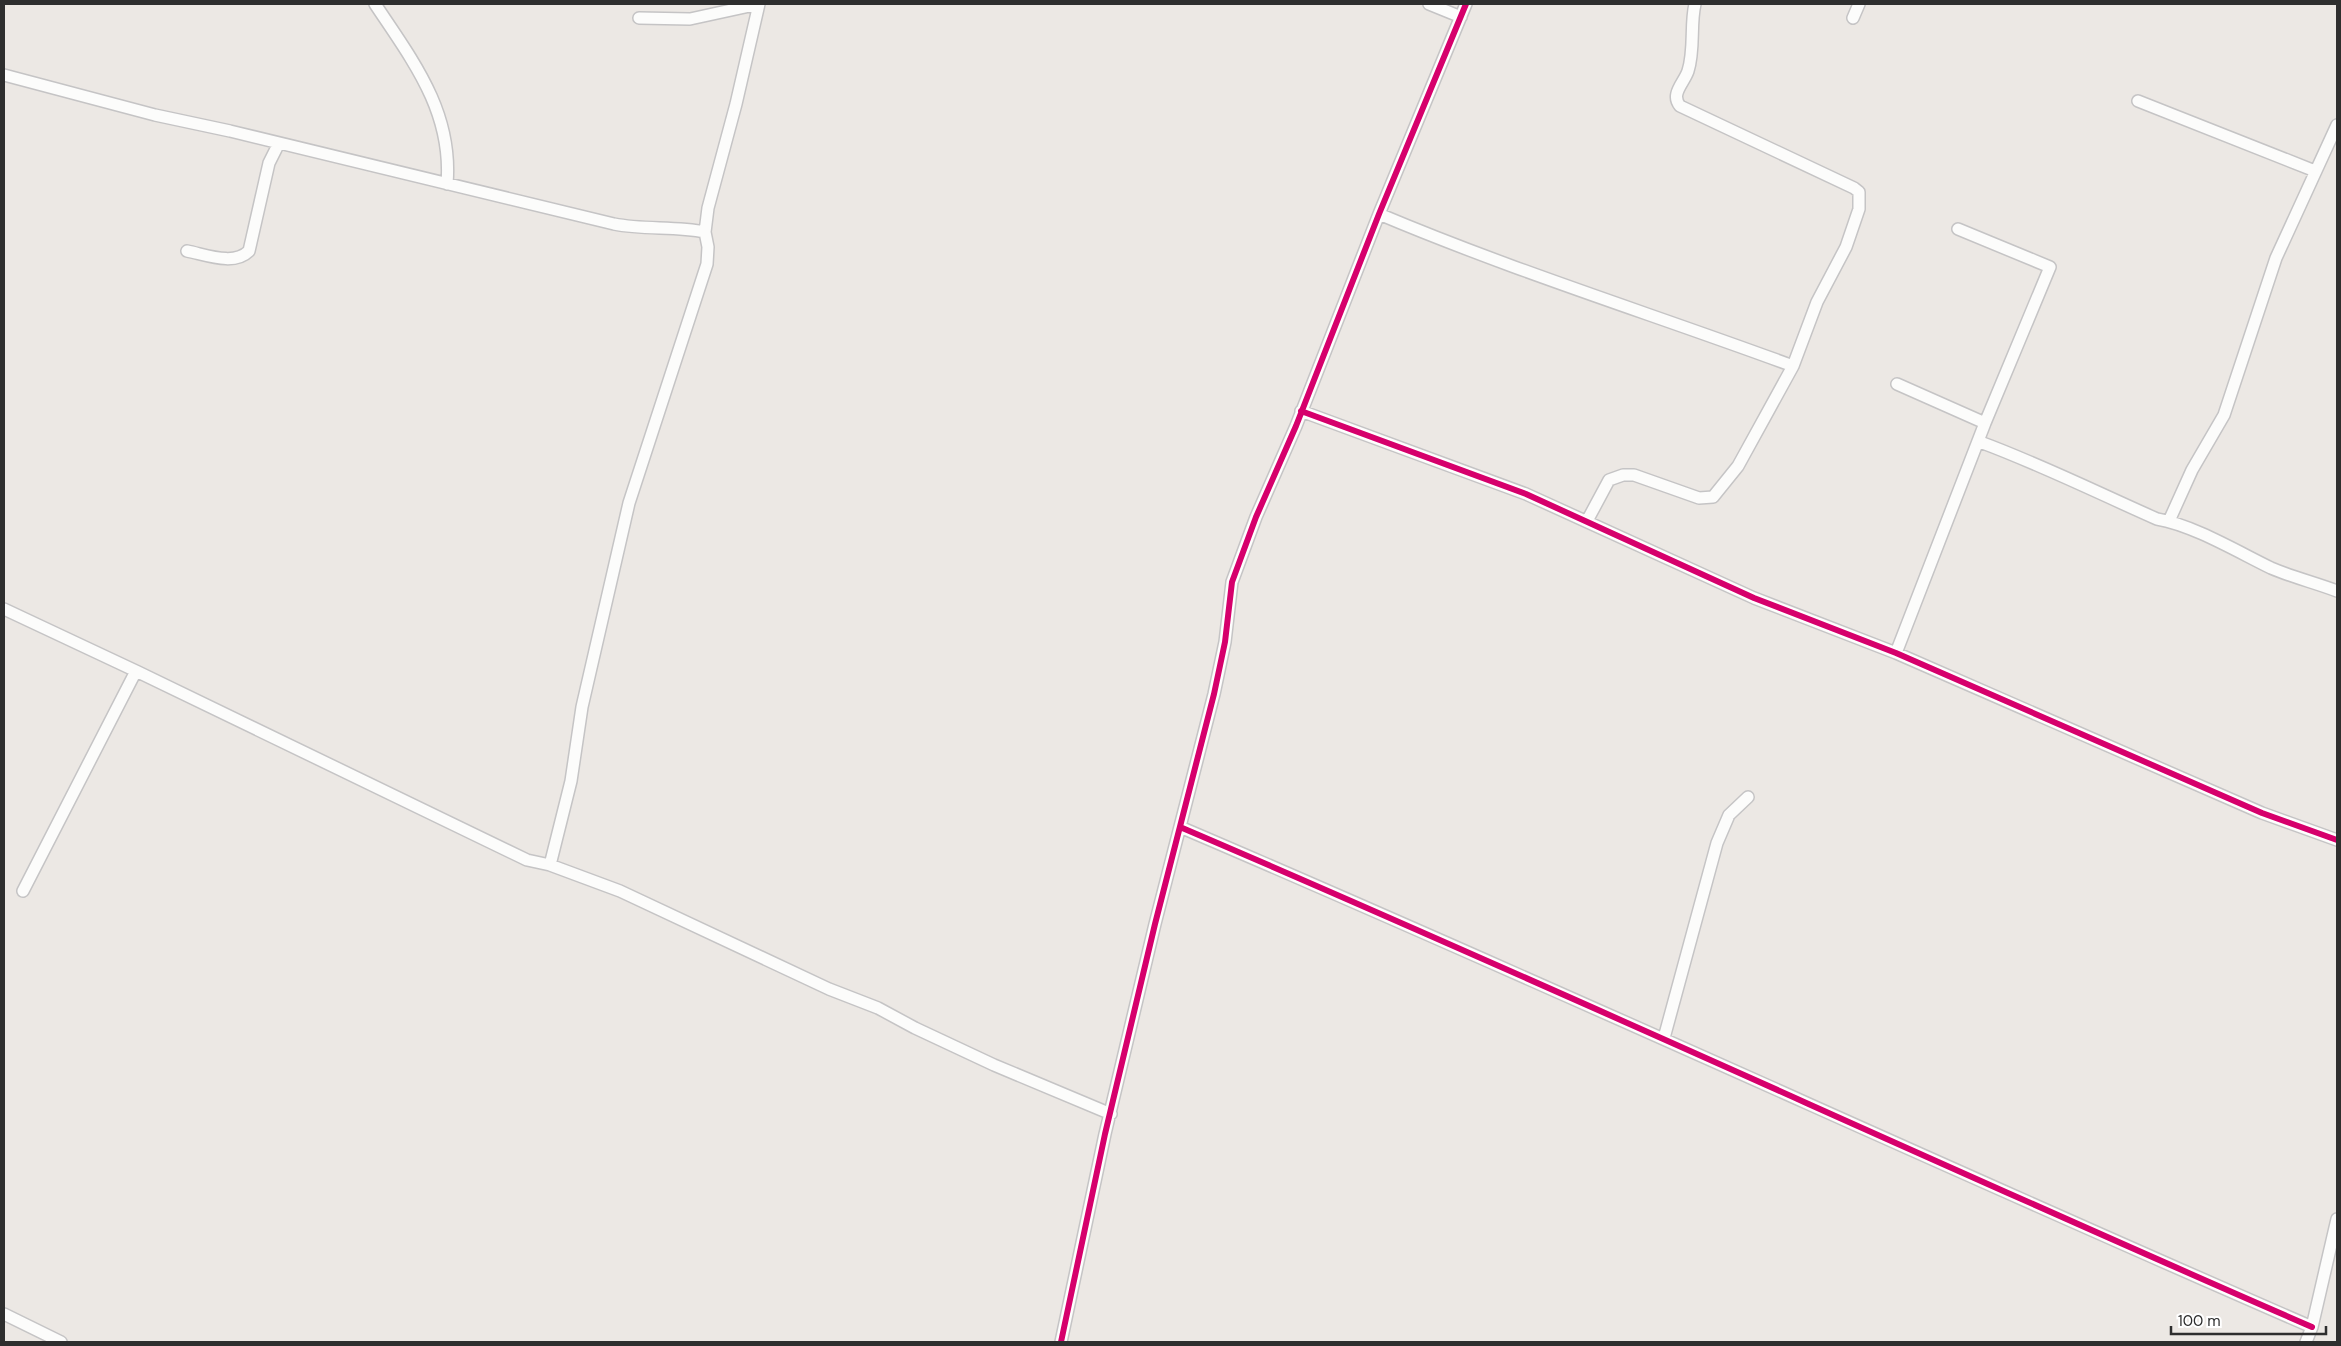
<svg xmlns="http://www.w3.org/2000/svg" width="2341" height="1346" font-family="'DM Sans',sans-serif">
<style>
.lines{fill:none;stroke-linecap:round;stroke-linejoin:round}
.minor-casing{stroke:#c5c4c5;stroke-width:14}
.minor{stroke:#fcfcfb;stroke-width:11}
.cycleway-casing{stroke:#fff;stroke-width:9}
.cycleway{stroke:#d6006c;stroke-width:6}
</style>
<rect width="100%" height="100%" fill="#ece8e4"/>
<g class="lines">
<!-- minor casing -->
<g class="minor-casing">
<path id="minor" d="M375 4C413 61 453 112 447 184
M1429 4 1461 17
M639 18 690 19 759 4
M1853 18 1859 4
M4 75 155 115 230 131 614 224C644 230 675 226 705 232
M2138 101 2315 171
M1379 214C1514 271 1655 315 1793 366
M1958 229 2050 267 1985 423
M187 251C207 255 234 266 249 251L269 163 279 143
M1301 411 1526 494 1754 598 1896 653 2262 813 2337 840
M1980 442C2040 464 2098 493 2157 519 2193 525 2238 552 2271 568 2292 577 2316 583 2337 591
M1587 521 1609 480 1623 475H1634L1699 498 1713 497 1738 466 1793 366 1817 302 1846 247 1859 209V192L1854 188 1680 106C1670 94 1684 83 1688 71 1695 49 1690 25 1695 4
M2169 521 2192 470 2224 415 2276 258 2337 125
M4 609 136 671 23 891
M1896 653 1985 423 1897 384
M136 671 527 860 550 865 620 891 829 989 878 1008 915 1028 994 1065 1111 1114
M1180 827C1560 989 1934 1163 2312 1327
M550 865 571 781 582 707 629 503 707 264 708 247 705 232 708 208 736 104 759 4
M1664 1038 1717 843 1729 815 1748 797
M4 1314 61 1342
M1061 1342 1105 1134 1155 924 1214 694 1225 642 1232 582 1256 517 1296 426 1379 214 1466 4
M2306 1342 2312 1327 2337 1219"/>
</g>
<!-- minor -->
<use href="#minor" class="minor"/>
<!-- cycleway casing -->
<g class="cycleway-casing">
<path id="cycleway" d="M1301 411 1526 494 1754 598 1896 653 2262 813 2337 840
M1180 827C1560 989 1934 1163 2312 1327
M1061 1342 1105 1134 1155 924 1214 694 1225 642 1232 582 1256 517 1296 426 1379 214 1466 4"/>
</g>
<!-- cycleway -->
<use href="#cycleway" class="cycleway"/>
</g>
<!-- border -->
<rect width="2341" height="1346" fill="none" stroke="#2e2e2e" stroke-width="10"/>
<!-- scale -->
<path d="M2171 1326v8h155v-8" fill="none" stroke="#2e2e2e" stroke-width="2.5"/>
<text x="2178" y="1326" font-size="15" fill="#2e2e2e" stroke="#ffffff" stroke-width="4" paint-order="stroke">100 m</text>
</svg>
